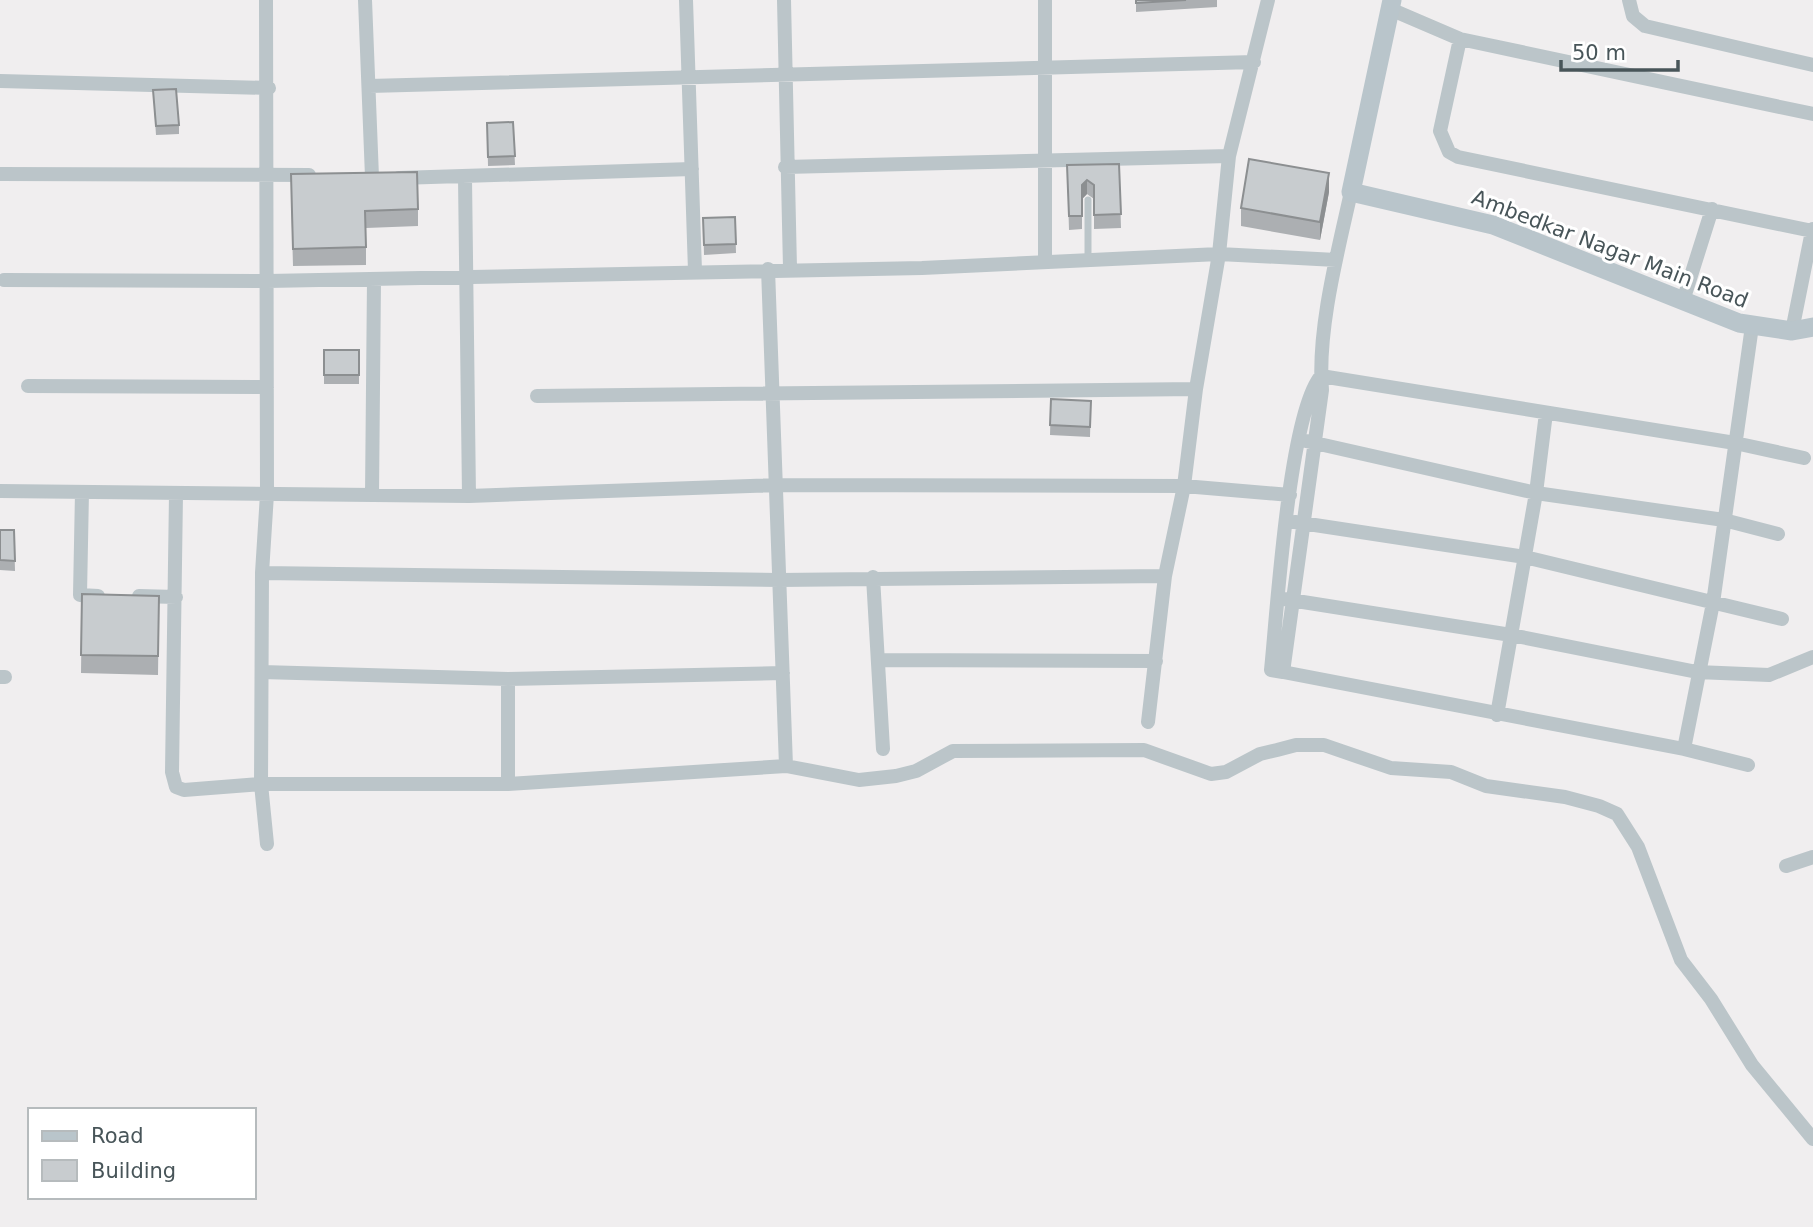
<svg xmlns="http://www.w3.org/2000/svg" width="1813" height="1227" font-family="'DejaVu Sans',sans-serif">
<style>
.lines{fill:none;stroke-linecap:round;stroke-linejoin:round}
.lane{stroke:#bbc5c9;stroke-width:7}
.street{stroke:#bbc5c9;stroke-width:14}
.secondary{stroke:#b9c5cb;stroke-width:19}
.wall{fill:#acafb2}
.shaded-wall{fill:#8c8f91}
.building{fill:#c8cccf;stroke:#8c8f91;stroke-width:2}
.labels{text-anchor:middle;dominant-baseline:central;stroke-width:6;stroke-linejoin:round;paint-order:stroke}
.street-label{font-size:21px;fill:#485559;stroke:#fff}
</style>
<rect width="100%" height="100%" fill="#f0eeef"/>
<g class="lines">
<!-- lane -->
<path class="lane" d="M1088 260V200"/>
<!-- street -->
<path class="street" d="M266 0 267 494 262 573 261 784 267 844
M365 0 372 177
M686 0 695 271
M784 0 790 268
M1045 0V262
M1629 0 1633 16 1645 26 1813 65
M1390 9 1460 39 1813 114
M1460 39 1440 131 1449 152 1458 157 1812 231 1813 229
M0 81 269 88
M369 86 1254 62
M785 167 1229 156
M0 174 309 175
M399 178 692 169
M465 178 469 496
M4 280 268 281 922 268 1219 254 1336 260
M1683 301 1712 209
M1792 331 1812 231
M1321 376C1289 413 1277 612 1271 670L1283 672 1322 390C1317 330 1338 251 1351 192
M1321 376 1735 443 1804 458
M28 386 267 387
M537 396 1196 389
M1306 441 1536 493 1724 520 1778 534
M0 491 469 496 777 485 1184 486 1290 495
M82 492 80 595 98 596
M176 494 172 772 176 787 184 790 261 784H508L786 766 768 269
M372 495 374 279
M1295 522 1525 557 1782 619
M262 573 779 580 1165 576
M873 577 883 749
M139 596 176 597
M1284 599 1511 635 1697 672 1769 675 1813 657
M878 660 1156 661
M262 672 508 679 783 673
M1283 672 1684 749 1748 765
M0 677H5
M1497 715 1536 493 1546 413
M1148 722 1165 576 1184 486 1196 389 1219 254 1229 156 1268 0
M1684 749 1713 603 1752 326
M786 766 859 780 896 776 916 771 953 751 1144 750 1211 774 1226 772 1260 754 1277 750 1296 745H1324L1391 768 1451 772 1486 786 1565 797 1599 806 1617 814 1638 847 1681 960 1711 999 1752 1065 1813 1139
M508 784V679
M1786 866 1813 857"/>
<!-- secondary -->
<path class="secondary" d="M1392 0 1351 192 1493 225 1739 323 1792 331 1813 327"/>
</g>
<!-- wall -->
<path class="wall" d="M1136 0H1217V7L1136 12Z
M153 90 179 125V134L156 135Z
M513 122 515 165 488 166 487 123Z
M1119 164 1121 228 1094 229V199L1087 194 1082 199V229L1069 230 1067 165Z
M291 192 418 209V226L366 228V265L293 266Z
M1329 192 1320 240 1241 226V208Z
M735 217 736 253 704 255 703 218Z
M324 350H359V384H324Z
M1051 399 1091 401 1090 437 1050 435Z
M0 530H14L15 571 0 570Z
M82 594 159 596 158 675 81 673Z"/>
<!-- shaded-wall -->
<path class="shaded-wall" d="M1329 173V192L1320 240V222Z
M1087 180V194L1082 199V185Z"/>
<!-- building -->
<path class="building" d="M1136 0H1186L1136 3Z
M176 89 179 125 156 126 153 90Z
M513 122 515 156 488 157 487 123Z
M1249 159 1329 173 1320 222 1241 208Z
M1119 164 1121 214 1094 215V185L1087 180 1082 185V216H1069L1067 165Z
M417 172 418 209 365 211 366 247 293 249 291 174Z
M735 217 736 244 704 245 703 218Z
M324 350H359V375H324Z
M1051 399 1091 401 1090 427 1050 425Z
M0 530H14L15 561 0 560Z
M82 594 159 596 158 656 81 655Z"/>
<g class="labels">
<!-- street labels -->
<g class="street-label">
<text transform="translate(1610 249) rotate(21)">Ambedkar Nagar Main Road</text>
</g>
</g>
<!-- legend -->
<rect x="28" y="1108" width="228" height="91" fill="#ffffff" stroke="#b6bbbd" stroke-width="2"/>
<rect x="42" y="1131" width="35" height="10" fill="#b9c5cb" stroke="#b6bbbd" stroke-width="2"/>
<text x="91" y="1143" font-size="21" fill="#485559">Road</text>
<rect x="42" y="1160" width="35" height="21" fill="#c8cccf" stroke="#b6bbbd" stroke-width="2"/>
<text x="91" y="1178" font-size="21" fill="#485559">Building</text>
<!-- scale -->
<path d="M1561 60v10h117v-10" fill="none" stroke="#485559" stroke-width="3.5"/>
<text x="1572" y="60" font-size="21" fill="#485559" stroke="#ffffff" stroke-width="5" paint-order="stroke">50 m</text>
</svg>
